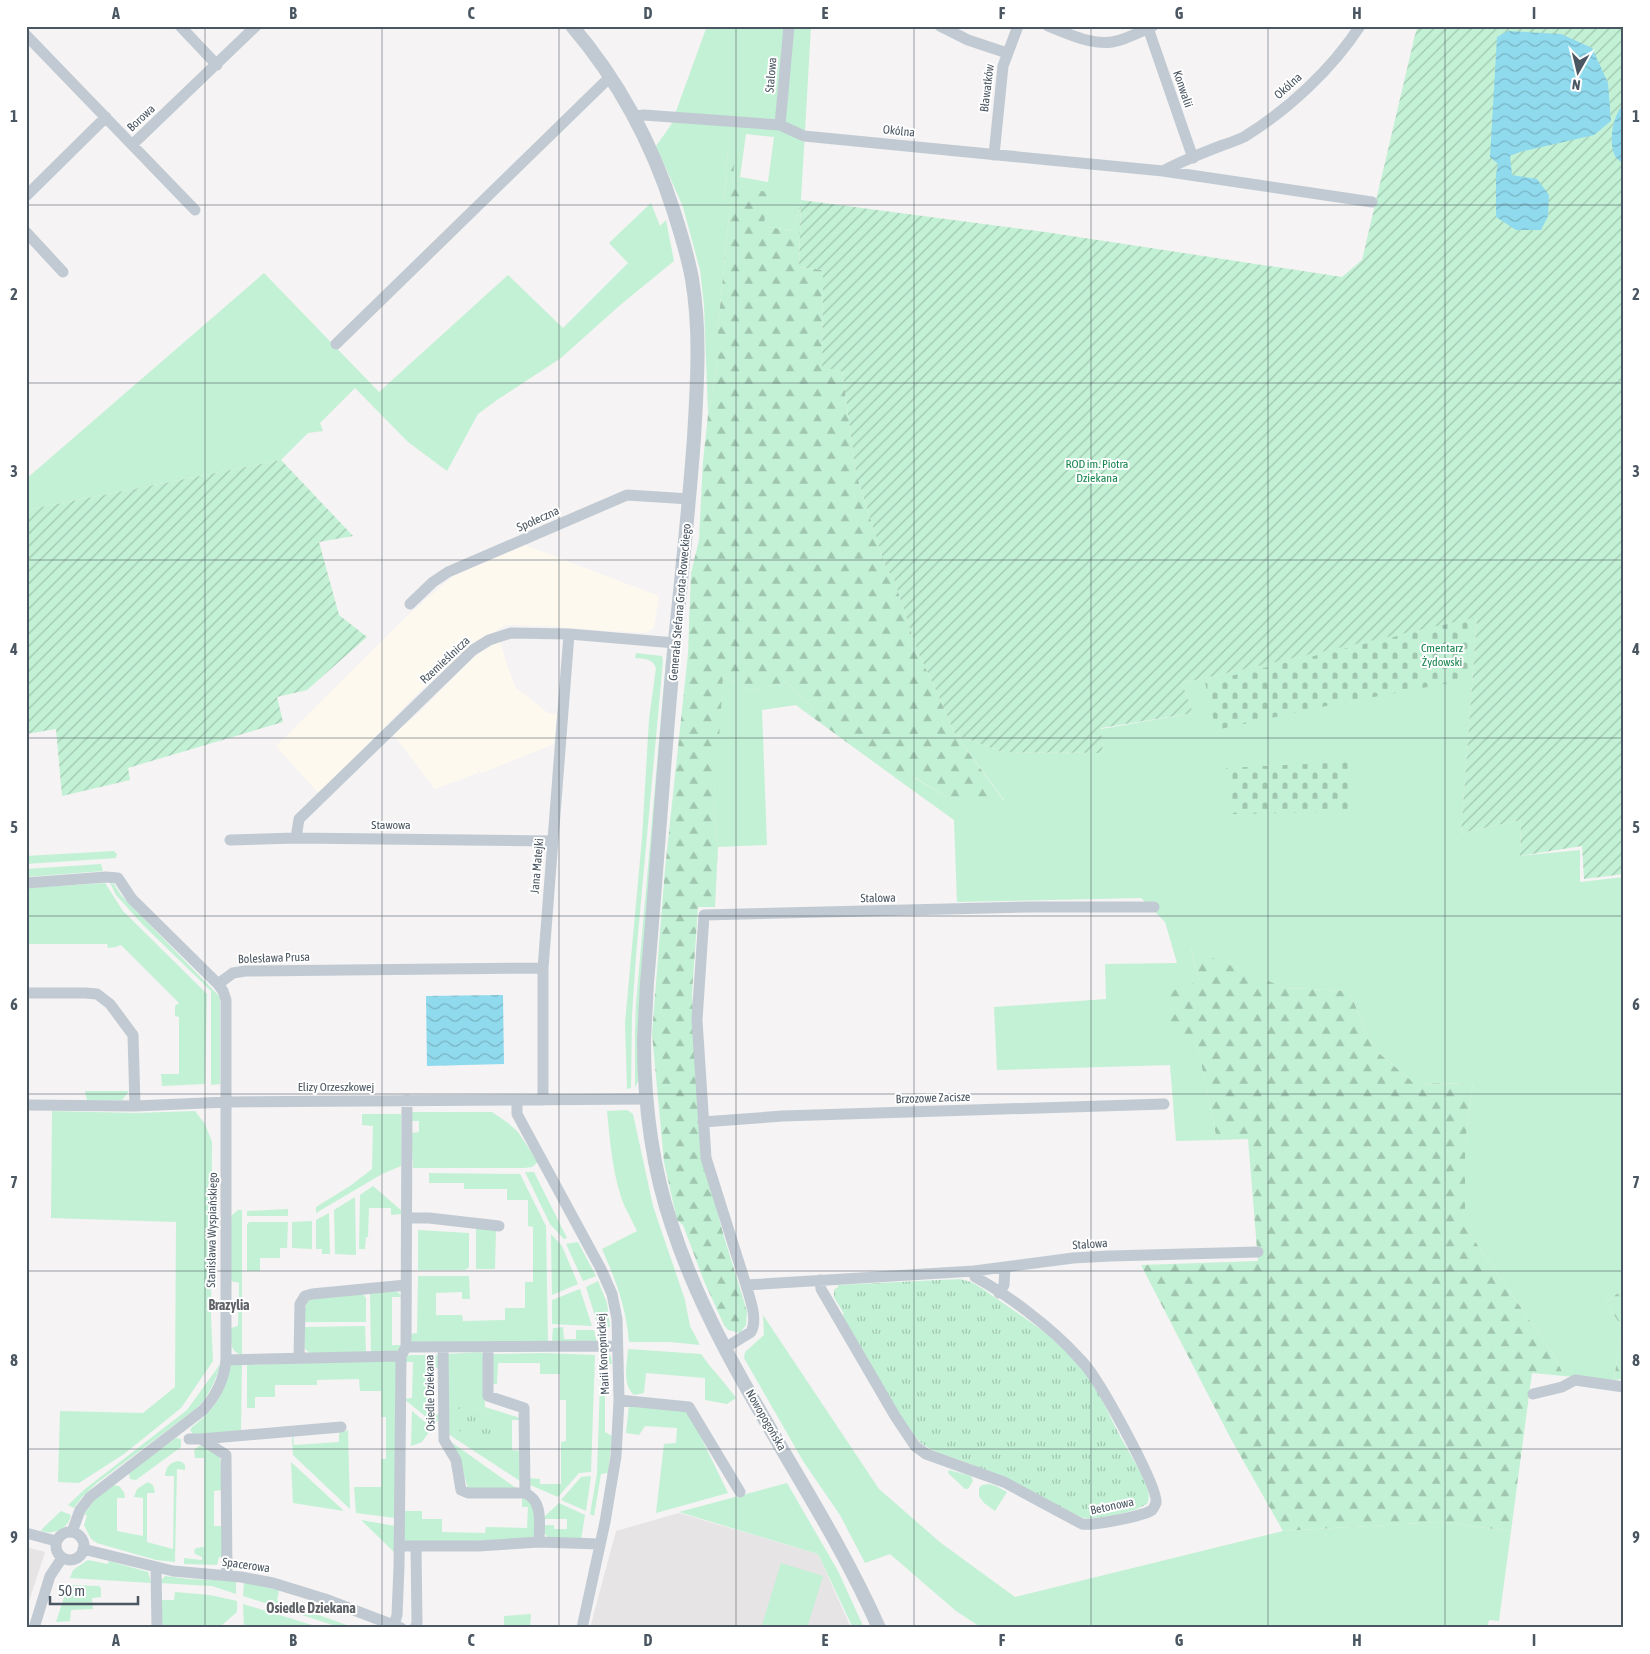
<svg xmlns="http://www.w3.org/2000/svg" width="1650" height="1654" font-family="'Asap Condensed',sans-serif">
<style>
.commercial{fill:#fdf9ef}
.education{fill:#e6e4e5}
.grass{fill:#c3f1d5;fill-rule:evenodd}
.forest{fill:url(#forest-firs)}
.cemetery{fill:url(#cemetery-stones)}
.park{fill:url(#park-tufts)}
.garden{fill:url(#garden-furrows)}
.water{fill:url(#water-waves)}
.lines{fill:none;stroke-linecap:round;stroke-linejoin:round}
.minor{stroke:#c1cad2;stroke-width:11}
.tertiary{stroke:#c1cad2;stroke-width:14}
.grid{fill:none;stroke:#4a5661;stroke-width:1;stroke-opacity:0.55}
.labels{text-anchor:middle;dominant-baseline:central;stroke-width:4;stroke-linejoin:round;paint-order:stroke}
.street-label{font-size:12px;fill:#4a5661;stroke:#fff}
.park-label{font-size:12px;fill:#17864f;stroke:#fff}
.neighbourhood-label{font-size:14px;font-weight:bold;fill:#5f6368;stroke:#fff}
.neatline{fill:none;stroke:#4a5661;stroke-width:2}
.grid-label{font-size:16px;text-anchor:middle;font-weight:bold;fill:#4a5661}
</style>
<defs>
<pattern id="forest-firs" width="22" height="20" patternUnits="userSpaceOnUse" patternTransform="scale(1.25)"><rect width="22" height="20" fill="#c3f1d5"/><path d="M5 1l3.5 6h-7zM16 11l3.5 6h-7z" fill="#a0c6b0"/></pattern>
<pattern id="cemetery-stones" width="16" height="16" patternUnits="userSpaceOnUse" patternTransform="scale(1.25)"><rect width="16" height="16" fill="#c3f1d5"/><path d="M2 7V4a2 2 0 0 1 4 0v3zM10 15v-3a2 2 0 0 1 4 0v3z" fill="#a0c6b0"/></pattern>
<pattern id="park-tufts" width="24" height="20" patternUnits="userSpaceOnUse" patternTransform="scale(1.25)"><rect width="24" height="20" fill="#c3f1d5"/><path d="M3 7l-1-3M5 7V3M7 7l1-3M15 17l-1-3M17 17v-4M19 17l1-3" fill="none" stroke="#a0c6b0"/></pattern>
<pattern id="garden-furrows" width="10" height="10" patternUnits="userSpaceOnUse" patternTransform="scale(1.25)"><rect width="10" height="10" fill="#c3f1d5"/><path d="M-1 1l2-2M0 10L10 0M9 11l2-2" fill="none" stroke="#a0c6b0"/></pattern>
<pattern id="water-waves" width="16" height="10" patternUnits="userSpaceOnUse" patternTransform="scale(1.25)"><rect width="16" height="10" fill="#90daee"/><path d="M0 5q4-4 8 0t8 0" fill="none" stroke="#78b4c4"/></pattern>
</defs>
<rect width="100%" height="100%" fill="#f5f3f3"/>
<!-- commercial -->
<path class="commercial" d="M525 545 659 596 654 628 646 633 610 631 548 626 505 625 478 642 449 665 421 690 319 794 276 746 405 618 453 576Z
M500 641 507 665 516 688 548 713 557 714 554 744 482 773 455 747 480 772 435 789 393 734 419 713 473 657Z"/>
<!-- education -->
<path class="education" d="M679 1513 818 1554 851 1628H590L616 1531Z
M26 1547 45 1552 26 1611Z"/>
<!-- grass -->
<path class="grass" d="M707 26H811L801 200 794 230 764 227 732 185 735 151 728 149 724 198 729 216 718 327V360L708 415 704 305 700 270 683 207 656 146 671 125ZM746 134 774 137 768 182 740 177Z
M651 203 660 226 666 220 674 261 619 306 561 358 497 400 478 414 447 471 408 442 355 388 320 423 323 431 308 433 281 460 26 510V479L264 273 379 392 508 275 563 328 628 263 609 243Z
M1477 616 1461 833 1521 820 1520 856 1580 850V882L1624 877V1288L1606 1303 1622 1327 1614 1380 1564 1376 1555 1357 1465 1227V1143L1473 1084 1414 1083 1374 1049 1349 991 1285 988 1191 950 1199 981 1197 1042 1217 1140 1176 1141 1170 1065 997 1070 994 1007 1106 999 1105 964 1177 963 1165 922 1141 898 957 902 954 820 904 784 913 777 947 797 1004 800 955 734 1002 752 1103 753 1101 729 1193 713 1182 683Z
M636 653 662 656 663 661 636 956 632 1015 631 1088 627 1089 625 1023 642 838 649 719 656 668C652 658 645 659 635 658Z
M667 658 639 1009 638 1081 635 1088V1032L636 1004 666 660Z
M723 677 753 691 787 682 814 709 808 714 796 705 762 710 767 845 718 847 713 807Z
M114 851 117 854 116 858 26 864V856Z
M101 864 103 871 26 877V869Z
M105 883 123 911 207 994 205 1084 162 1086 161 1074H179V1017L175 1016V1006L179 1003 121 945 116 947 108 948 107 944H26V888Z
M110 883 114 884 121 895 219 996 220 1000V1084L211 1085V991L143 925 116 895Z
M85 1091H129L122 1100H87Z
M627 1110 633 1114 653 1206 685 1300 690 1326 700 1345 670 1342H629C626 1306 616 1281 602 1249L637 1231C633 1223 629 1215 625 1207 613 1179 610 1141 607 1111Z
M52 1111 136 1113 195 1111 205 1124 212 1142 211 1317 213 1361 181 1408 124 1454 79 1483 58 1482 60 1411 143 1413 175 1387 176 1222 51 1218Z
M411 1112H492L508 1123 518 1132 538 1162 532 1167 524 1168H413L411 1133 419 1132V1121H411Z
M362 1114H401V1166L382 1174 316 1213V1207L350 1186 372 1169 373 1126 362 1125Z
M525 1172H534L567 1238 564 1239 550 1224Z
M429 1173 520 1174 546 1226 548 1342H412L410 1339 409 1334 417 1333 418 1276H469L470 1299H462V1292L436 1293V1315H462L463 1321 505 1320V1308H525V1282H533V1227L528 1226V1200H507V1189H464V1183H429Z
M373 1186 402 1211V1214L391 1215V1208H369L368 1237H366L365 1249H359L360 1195Z
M355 1197 356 1255 335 1254 334 1210Z
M288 1209V1216H247V1211Z
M238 1210H242V1355C228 1351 231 1340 231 1328L238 1326 239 1283 231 1281V1219L232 1215Z
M329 1213 330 1254H322V1249H316V1220Z
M312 1221V1249L292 1248V1222Z
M249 1222H288L287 1248H280V1258H260V1271H247V1225Z
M476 1229H496L495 1269H476Z
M418 1230 469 1233V1267L465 1270H418Z
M551 1234 562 1246 578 1284 552 1295Z
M578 1242 596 1276 583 1281 566 1244Z
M598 1281 607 1303 610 1327 598 1326 586 1287Z
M580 1289 592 1326 552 1324V1300Z
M392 1290 398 1292 402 1297H392V1345H401V1348L397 1351 371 1352 370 1292Z
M363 1294 366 1298V1322H305V1308L308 1301 313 1298Z
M763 1315 879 1489 941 1543 1015 1597 1283 1531 1438 1522 1511 1531 1499 1621 1489 1620 1487 1628H982L956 1611 890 1554 865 1563 840 1515 803 1461 744 1358 745 1352 764 1335Z
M365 1326 366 1352 311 1354 305 1349V1327Z
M563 1327 564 1339H576V1330H594L597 1343 554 1342 552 1340 553 1328Z
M628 1349 701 1354C712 1370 725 1382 736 1398L727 1404 705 1400V1378L646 1373 644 1393 634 1395C622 1385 627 1364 628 1349Z
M601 1350 607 1351 611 1357 612 1364H605V1432L612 1436 608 1473 601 1474 594 1516 590 1514 597 1474Z
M481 1352 484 1356 485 1407 520 1418V1420H512V1450L521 1451 520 1481 448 1434V1354ZM468 1405 491 1414 493 1419V1438Z
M544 1353 595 1355 591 1472 579 1473 558 1497 528 1484V1478L540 1479V1484H561V1442L566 1441V1400H560V1374H540V1363H498L497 1384H492L493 1354Z
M433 1355H437L439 1358 440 1368H430L429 1414H439V1419L435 1424 404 1399 412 1398 413 1362H405L407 1356 411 1355Z
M395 1360 397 1364 395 1518 356 1513 354 1487H381V1459H386V1417H381V1391H360L359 1379 317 1380V1385H275V1397H255V1408H247V1365Z
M242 1362 241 1433 194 1435 190 1430 192 1427C214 1411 226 1392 230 1365Z
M221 1363C215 1381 210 1395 197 1408L97 1483 82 1497 74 1508 68 1505 85 1489 187 1410Z
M629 1405 686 1412 690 1415 728 1493 656 1513 664 1444 676 1443 677 1428 645 1426 639 1435 626 1433Z
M412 1411 432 1428 422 1442 411 1446Z
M348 1430 350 1509 293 1455 292 1437 293 1435 294 1445 339 1442V1433Z
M176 1438 181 1439V1447L136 1480 130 1479 129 1472Z
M451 1442 516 1488H468L460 1462Z
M199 1446C207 1446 215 1452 220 1458L222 1490 214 1491V1526H222L223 1557H219L217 1565 184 1564V1558L202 1560V1557L195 1554 194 1551 196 1548 204 1547V1458H195L194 1450Z
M178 1461 182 1462 185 1465V1470L177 1469 175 1562 156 1560 97 1543 91 1539 84 1525 87 1516 84 1514 96 1498 113 1485 119 1486 124 1492 125 1498H117V1531L143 1536V1498L134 1497 137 1489 148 1482 153 1485 155 1493H147V1542L173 1549 174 1476H165C166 1467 169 1463 178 1461Z
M291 1462 344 1511 293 1503Z
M949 1470 971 1476 973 1481 968 1489H965L948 1473Z
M591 1476 586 1511 561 1500 581 1477Z
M787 1483 838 1571 864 1628H853L818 1554 679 1512Z
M989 1484 996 1486 1007 1492 995 1511 984 1503 979 1496V1488L982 1485Z
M522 1498H525L535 1506 536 1531 533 1538 411 1544 403 1540 402 1511H422V1519H442V1532L485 1533 486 1527 527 1528 528 1507H522Z
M559 1503 585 1515 581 1540 550 1539 543 1532V1525H554V1529H567V1519H544V1517Z
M61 1511 71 1515C68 1529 55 1535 41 1531L42 1529Z
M361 1520 395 1526V1553Z
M88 1560 108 1564 109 1561 148 1572 151 1583 70 1578 73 1570Z
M781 1563 823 1576 807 1628H761Z
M165 1576 189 1579 236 1581V1594L212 1586 159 1583Z
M244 1582 279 1590 277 1600 355 1628H342L243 1596Z
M68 1585 99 1586 101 1588V1597L92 1598 93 1609 71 1610 70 1621 56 1622Z
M175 1592 210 1595 237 1601V1612L222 1625C202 1625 183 1628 162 1628L160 1600H174Z
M243 1604 322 1628H244Z
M531 1614 530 1628H504V1616Z"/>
<!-- forest -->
<path class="forest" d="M728 149 736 151 732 185 767 192 764 227 794 230 801 200 799 267 823 270 822 368 842 369 856 473 886 568 894 579 917 650 934 686 955 734 1004 801 947 797 914 777 904 784 808 714 814 709 787 682 753 691 723 677 719 739 713 807 718 847 715 907H698L692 994 703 1158 724 1237 747 1311 746 1325 740 1333 728 1330 724 1325 704 1281 683 1225 677 1220 664 1162 652 1034 665 869 688 654 691 573 699 540 703 461 708 415 718 360V327L729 216 724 199Z
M1191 949 1285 988 1349 991 1374 1049 1414 1083 1473 1084 1465 1143V1227L1555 1357 1564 1376 1532 1373 1511 1531 1438 1522 1283 1531 1231 1439 1141 1265 1258 1261 1248 1139 1217 1140 1197 1043 1168 1033 1166 993 1199 981Z
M1624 1288V1379L1614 1380 1622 1327 1606 1303Z"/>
<!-- cemetery -->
<path class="cemetery" d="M1473 618 1470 679 1331 705 1216 730 1205 682Z
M1350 762 1352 812 1231 814 1226 768Z"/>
<!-- park -->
<path class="park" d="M960 1279 971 1282 983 1289C1017 1314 1054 1334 1081 1367 1098 1388 1108 1413 1120 1436 1129 1453 1143 1473 1148 1491 1149 1493 1149 1499 1148 1502 1142 1512 1094 1520 1083 1518 1046 1501 1010 1482 973 1465 957 1458 932 1453 920 1442 915 1437 911 1430 906 1424 881 1390 866 1350 841 1316L844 1314 834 1297V1290L838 1287V1285Z
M463 1405H468L491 1414 493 1419V1438C479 1441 469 1439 458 1430L455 1410Z"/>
<!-- garden -->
<path class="garden" d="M1418 26H1624V874L1584 879 1582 846 1520 856 1521 820 1461 833 1477 617 1182 683 1193 713 1101 728 1103 753 1002 752 955 734 934 686 917 650 894 579 886 568 856 473 842 369H822L823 270 799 267 801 200 1045 232 1342 277 1362 260 1415 35Z
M281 460 353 536 319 542 339 615 367 637 307 690 277 697 283 722 128 768 130 780 62 796 56 729 26 734V510Z"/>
<!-- water -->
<path class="water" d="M1508 31 1561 34 1592 48 1608 83 1611 121 1594 135 1520 152 1510 156 1512 175 1537 179 1549 195 1548 216 1541 230H1516L1496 217V174L1498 164 1490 157 1497 37Z
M1624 103V164C1621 162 1617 159 1615 156 1608 141 1613 115 1624 103Z
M503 995 504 1064 427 1066 426 996Z"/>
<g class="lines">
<!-- minor -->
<path class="minor" d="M180 26 217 65
M940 26 968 40 1007 53
M1048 26C1068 34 1091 45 1112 42 1126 40 1141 31 1153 26
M1148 28 1193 158
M26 35 195 210
M635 116 644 115 780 125 804 136 1163 171 1372 202
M780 125 789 26
M133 144 256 26
M994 155 1003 66 1018 26
M1163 171C1182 161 1202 153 1223 145 1230 143 1237 140 1244 137 1288 110 1332 69 1360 26
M26 196 106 117
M26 232 63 272
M336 344 611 76
M410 604 433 582 448 572 627 495 690 499
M296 838 299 819 473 650 489 640 511 633 569 634 675 643
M230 840 296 838 553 841
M26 883 106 877 118 878 132 899 218 984 223 991 226 1000V1360C224 1380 217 1395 203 1410L90 1497 80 1510 72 1532
M218 984 233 973 245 971 543 968
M26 993H85L97 994 110 1004 133 1035 135 1106
M517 1100V1114L601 1269 612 1294 617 1319 619 1400 616 1456 605 1522 582 1628
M543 1100V968L569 634
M26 1105 135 1106 227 1102 647 1099
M703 1122 783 1116 1164 1104
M407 1218H429L499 1226
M820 1280 821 1289 895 1416 915 1446 926 1454 1004 1482 1082 1524C1092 1526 1144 1516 1152 1510 1154 1508 1155 1505 1156 1503 1159 1488 1107 1397 1096 1380 1091 1372 1084 1363 1077 1356 1053 1329 1007 1294 975 1277L974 1271
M746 1285 706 1158 697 1020 704 915 1029 907H1154
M999 1293 1004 1285 1005 1267
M406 1347 407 1100
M443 1347 444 1440 456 1460 461 1490 468 1493H525C544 1501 539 1525 539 1542L600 1544
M488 1347V1396L524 1408 525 1493
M725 1348 751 1332C758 1319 750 1299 746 1285L974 1271 1073 1258 1110 1256 1258 1252
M299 1358 300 1304 305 1296 312 1294 406 1285
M226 1360 401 1356 406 1347 617 1346
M1533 1394 1562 1387 1575 1380 1624 1387
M619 1400 689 1407 740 1492
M189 1439H201L226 1455 227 1575
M201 1439 341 1427
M56 1546a14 14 0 1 1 28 0a14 14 0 1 1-28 0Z
M26 1533 56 1541
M400 1546H479L539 1542
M83 1549 173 1571 241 1577 273 1583 325 1599 401 1628
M156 1568 157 1628
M394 1625 397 1615 399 1567 401 1356
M34 1628 50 1576 62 1558
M415 1628 417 1623 416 1546"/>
<!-- tertiary -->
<path class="tertiary" d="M572 26C619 81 652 143 674 212 681 234 688 256 692 279 701 332 697 385 694 438 689 506 682 573 675 641 664 755 657 869 647 983 646 1002 645 1021 644 1040 644 1102 652 1167 672 1226 719 1370 818 1490 879 1628"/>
</g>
<!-- grid -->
<path class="grid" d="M205 26V1628M382 26V1628M559 26V1628M736 26V1628M914 26V1628M1091 26V1628M1268 26V1628M1445 26V1628M26 205H1624M26 383H1624M26 560H1624M26 738H1624M26 916H1624M26 1094H1624M26 1271H1624M26 1449H1624"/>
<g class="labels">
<!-- street labels -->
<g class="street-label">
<text transform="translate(771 75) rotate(-85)">Stalowa</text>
<text transform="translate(1288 86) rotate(-42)">Okólna</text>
<text transform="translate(987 88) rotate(-83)">Bławatków</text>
<text transform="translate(1183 89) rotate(71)">Konwalii</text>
<text transform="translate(141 118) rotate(-43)">Borowa</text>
<text transform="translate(899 131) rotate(6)">Okólna</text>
<text transform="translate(538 519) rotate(-24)">Społeczna</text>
<text transform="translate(680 602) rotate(-85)">Generała Stefana Grota-Roweckiego</text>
<text transform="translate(445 660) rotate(-43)">Rzemieślnicza</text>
<text x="391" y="825">Stawowa</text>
<text transform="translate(537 866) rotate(-85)">Jana Matejki</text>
<text transform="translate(878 898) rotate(-1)">Stalowa</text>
<text transform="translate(274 958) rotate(-2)">Bolesława Prusa</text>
<text x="336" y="1087">Elizy Orzeszkowej</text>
<text transform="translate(933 1098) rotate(-2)">Brzozowe Zacisze</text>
<text transform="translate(212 1230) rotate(-89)">Stanisława Wyspiańskiego</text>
<text transform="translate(1090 1244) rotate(-4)">Stalowa</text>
<text transform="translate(603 1354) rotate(-93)">Marii Konopnickiej</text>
<text transform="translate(430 1393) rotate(-91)">Osiedle Dziekana</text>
<text transform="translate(766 1420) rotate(60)">Nowopogońska</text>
<text transform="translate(1112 1506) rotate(-12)">Betonowa</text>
<text transform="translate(246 1565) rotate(8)">Spacerowa</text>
</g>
<!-- park labels -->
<g class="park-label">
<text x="1097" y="464">ROD im. Piotra<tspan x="1097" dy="14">Dziekana</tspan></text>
<text x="1442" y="648">Cmentarz<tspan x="1442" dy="14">Żydowski</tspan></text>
</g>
<!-- neighbourhood labels -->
<g class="neighbourhood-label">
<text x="229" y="1305">Brazylia</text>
<text x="311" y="1608">Osiedle Dziekana</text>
</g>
</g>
<!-- border -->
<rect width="1650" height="1654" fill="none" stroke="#ffffff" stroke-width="55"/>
<!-- north arrow -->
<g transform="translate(1578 72) rotate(188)" stroke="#ffffff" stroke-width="4" paint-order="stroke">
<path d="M0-4L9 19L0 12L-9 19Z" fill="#4a5661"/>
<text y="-8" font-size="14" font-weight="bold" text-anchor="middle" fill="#4a5661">N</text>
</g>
<!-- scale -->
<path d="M50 1596v8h88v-8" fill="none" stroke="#4a5661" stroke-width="2.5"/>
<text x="58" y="1596" font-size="15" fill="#4a5661" stroke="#ffffff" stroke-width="4" paint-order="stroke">50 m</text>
<rect x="28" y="28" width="1594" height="1598" class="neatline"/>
<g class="grid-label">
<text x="116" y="19">A</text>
<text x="293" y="19">B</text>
<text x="471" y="19">C</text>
<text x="648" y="19">D</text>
<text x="825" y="19">E</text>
<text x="1002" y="19">F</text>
<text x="1179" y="19">G</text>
<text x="1357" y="19">H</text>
<text x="1534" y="19">I</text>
<text x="14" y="122">1</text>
<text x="1636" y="122">1</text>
<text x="14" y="300">2</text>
<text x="1636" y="300">2</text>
<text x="14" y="477">3</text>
<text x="1636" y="477">3</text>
<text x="14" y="655">4</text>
<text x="1636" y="655">4</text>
<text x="14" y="833">5</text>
<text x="1636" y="833">5</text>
<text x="14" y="1010">6</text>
<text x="1636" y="1010">6</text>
<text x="14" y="1188">7</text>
<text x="1636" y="1188">7</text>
<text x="14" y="1366">8</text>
<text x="1636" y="1366">8</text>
<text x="14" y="1543">9</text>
<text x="1636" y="1543">9</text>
<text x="116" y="1646">A</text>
<text x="293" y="1646">B</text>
<text x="471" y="1646">C</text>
<text x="648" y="1646">D</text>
<text x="825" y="1646">E</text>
<text x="1002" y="1646">F</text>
<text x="1179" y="1646">G</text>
<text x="1357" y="1646">H</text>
<text x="1534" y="1646">I</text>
</g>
</svg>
